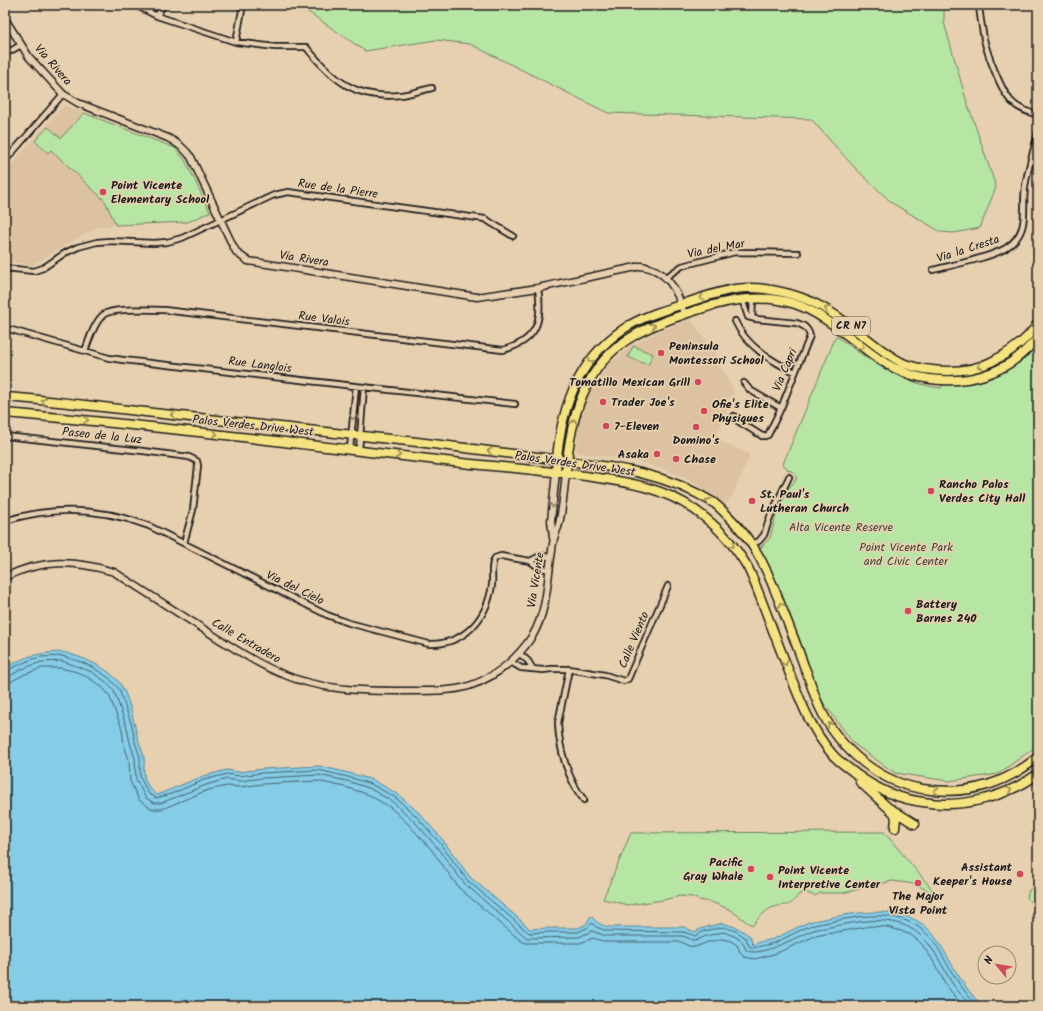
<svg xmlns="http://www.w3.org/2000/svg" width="1043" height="1011" font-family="Kalam,sans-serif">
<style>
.built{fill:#ddc2a2}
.green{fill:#b7e6a4;stroke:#6a8160}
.water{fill:#85cce6;stroke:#5b8695}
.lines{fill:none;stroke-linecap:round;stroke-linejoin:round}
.shore{stroke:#46626d;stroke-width:1}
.minor-casing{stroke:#1c1c1c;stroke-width:8}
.tertiary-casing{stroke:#1c1c1c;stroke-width:9}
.primary-casing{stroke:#1c1c1c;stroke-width:11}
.minor{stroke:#e7d0b0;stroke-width:4.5}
.tertiary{stroke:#e7d0b0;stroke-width:6}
.primary{stroke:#f5e382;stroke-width:8}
.oneway{stroke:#938954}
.oneway2{stroke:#8c7f6d}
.poi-dot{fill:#d1495b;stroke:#e7d0b0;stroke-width:1.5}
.labels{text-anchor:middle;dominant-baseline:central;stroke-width:3.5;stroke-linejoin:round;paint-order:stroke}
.shield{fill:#e7d0b0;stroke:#595248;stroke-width:1}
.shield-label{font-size:11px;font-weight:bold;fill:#1c1c1c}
.street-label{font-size:12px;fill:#1c1c1c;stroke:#e7d0b0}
.poi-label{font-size:12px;font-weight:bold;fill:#1c1c1c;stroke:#e7d0b0;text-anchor:start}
.park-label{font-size:12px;fill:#3b4437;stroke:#e7d0b0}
</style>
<rect width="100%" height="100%" fill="#e7d0b0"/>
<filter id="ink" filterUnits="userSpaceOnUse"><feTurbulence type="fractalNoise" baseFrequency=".025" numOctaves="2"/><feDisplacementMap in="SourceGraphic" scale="8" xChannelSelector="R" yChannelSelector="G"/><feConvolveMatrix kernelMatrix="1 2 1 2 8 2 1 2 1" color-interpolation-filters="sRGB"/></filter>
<g filter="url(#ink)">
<!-- built -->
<path class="built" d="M64 105 175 148 185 160 210 212 188 222 101 226 67 244 33 265 5 261V171L62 107Z
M690 319 718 356 714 359 728 378 734 393 728 399 731 402 715 439 750 454 732 496 725 505 694 483 683 477 659 468 633 460 580 453 576 451 578 427 585 404 591 390 609 364 628 348 642 340 657 332Z"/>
<!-- green -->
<path class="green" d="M298 5H944V22L965 96 996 187 980 228 954 233 941 232 892 203 855 168 811 119 608 113 470 44 436 40 365 51Z
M84 113 175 148 185 160 210 212 188 222 116 225 105 201 51 150 48 153 35 141 48 127 61 138Z
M836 336C869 360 899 383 941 388L942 385C951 384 959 384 967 383 994 379 1019 363 1038 344V745L998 774 949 781 895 773 854 744 820 698 785 605 760 550 761 547 770 538 777 512 784 493 796 480V475L794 472 788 470 783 464Z
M633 346 653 354 648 365 628 357Z
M884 832 937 895 915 884 892 881 843 893H820L815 896 805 892 798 895C789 909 787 903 774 907 768 908 756 920 753 925L748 923 731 910 711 902 699 900 693 897 680 896 663 900 628 905 603 899 631 833Z
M1034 886H1038V905C1032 905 1029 902 1027 897L1029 890Z"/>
<!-- water -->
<path class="water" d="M63 652C82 657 112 668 122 687 131 702 134 726 139 742 140 747 143 752 144 757 145 763 143 769 144 775 145 783 151 791 157 795L203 776 227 770 239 772 262 769 319 766 349 773 373 780 399 795 419 813 442 839 470 877 517 917 530 929 550 928H578L585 925 591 916 598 923 607 927H685L694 932 703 928 723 923 738 928 750 936 753 945C759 941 766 941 773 939 785 934 797 927 809 922 816 920 825 919 833 917 865 911 909 905 933 934 950 956 961 989 984 1006H5V668C27 655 38 653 63 652Z"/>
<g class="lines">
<!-- shore -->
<path class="shore" d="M5 671 30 660 41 657 62 656 81 662 94 668 109 678 119 689 132 726 135 742 140 757V777L148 793 156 798 171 794 204 780 227 774 239 776 262 773 318 770 348 777 371 784 396 798 416 816 439 842 467 880 529 933 550 932H578L587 928 592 923 596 927 607 931 684 932 695 936 704 931 723 927 736 931 746 938 749 946 753 948C760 946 767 945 774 943 786 938 797 931 810 926 817 924 826 923 834 921 865 915 904 909 929 936 940 948 946 964 955 977 961 988 970 997 977 1006
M5 676H10L20 670 41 662 62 661 79 667 92 672 106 682 114 691 127 728 130 743 135 758 136 779 145 797 154 803H161L206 785 227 779 240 781 263 778 318 775 347 781 369 788 393 802 413 820 435 845 464 883 527 938 579 937 592 931 606 936H683L695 941 706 936 723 932 734 936 742 941 746 950C758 959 798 936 811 931 818 928 827 928 835 926 861 921 891 915 915 931 932 943 940 962 950 980 956 989 964 998 971 1006
M5 682 12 681 23 675 42 668H61L77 672 89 678 102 687 109 695 122 729 124 745 129 760 130 781 139 800 152 809H162L208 790 227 786 240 787 263 784 317 781 345 787 367 794 390 807 408 824 431 849 459 888 520 940 525 943H580L593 938 606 942H681L689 946 695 947 708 942 722 939 731 941 737 945 740 952 744 957 755 959 777 953 815 936 871 926 887 927 901 931 911 935 921 943 932 959 946 985 963 1006"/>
<!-- minor casing -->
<g class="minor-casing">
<path id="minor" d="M135 5 157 16 236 42 275 47H306C333 80 356 100 401 95 411 94 422 90 432 88
M979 5C980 16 982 28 984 39 987 53 1002 94 1013 103 1020 110 1029 112 1038 115
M157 16 163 5
M236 42 243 5
M5 54 21 45
M5 161 63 94
M5 268 34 271 43 268 65 253 78 247 97 242 109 241 154 243 167 242 182 238 274 195 288 192 485 219 513 236
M933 270C952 265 990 258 1006 248 1033 230 1020 207 1026 181 1029 165 1034 149 1038 133
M666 277 682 266 735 252 798 253
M752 318 753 298
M735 321C746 346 771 361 795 372
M5 328 109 358 123 360 515 404
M85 351C89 340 94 323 103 315 113 307 150 310 164 310L503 350C537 341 543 321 538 288
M744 383 750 390 781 408
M734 416 738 421 762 436H765L768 435 781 408 810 336C808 328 804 325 796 323L756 319 748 317 742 299
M5 436 143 451 189 457 197 461 198 466 193 510 184 543
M350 449 356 386
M359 450 364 387
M5 521C53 506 102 508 149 526L327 615 349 623 429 644C464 645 487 619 492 585 493 575 490 566 495 558L501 556 530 561 538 567 550 570
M753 544 759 541 764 535 770 517 789 477
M530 561 540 556 551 557
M519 653 528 661 533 669
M511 662 521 668 543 670 551 669H569L605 675 624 681 628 679 668 586
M569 669 558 723C559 749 568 780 584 800"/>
</g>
<!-- tertiary casing -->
<g class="tertiary-casing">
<path id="tertiary" d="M5 19 29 57 63 94 78 103 168 138C178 143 184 148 191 157L233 246 237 253 248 261 477 297 538 288 641 266C667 269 678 291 684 314
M553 538 551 521 556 472
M5 577C42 559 75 560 114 572 148 594 182 615 216 637 237 650 257 664 280 673 323 692 369 691 415 691 433 691 453 691 469 686 496 677 518 658 533 635 548 608 547 580 552 551 552 547 553 543 554 539 555 533 558 529 559 524 563 507 564 490 566 473"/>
</g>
<!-- primary casing -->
<g class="primary-casing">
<path id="primary" d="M5 397C58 401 110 408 163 414 248 423 333 432 417 442 460 447 502 453 545 458 604 466 662 470 714 503 719 507 723 511 727 515 753 540 765 565 778 598 787 621 796 643 804 666 810 679 813 693 819 706 839 750 882 786 931 790 973 794 1006 783 1038 757
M5 413C161 426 316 446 471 464 511 468 552 471 592 477 628 482 664 488 695 510 716 525 735 545 748 568 754 580 759 594 764 607 772 628 780 649 788 669 800 700 811 730 833 755 839 762 849 768 856 774 876 789 899 799 923 802 962 809 1006 797 1038 774
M556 472C559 414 575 361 625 328 643 316 666 310 686 303 727 289 747 282 790 294 820 302 842 319 866 338 878 347 891 358 905 364 919 369 933 371 948 371 963 371 977 369 991 362 1009 353 1027 341 1038 323
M566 473C570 419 584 363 635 335 653 324 674 318 694 311 726 300 762 293 795 304 827 315 851 340 879 359 918 386 974 388 1013 361 1023 354 1030 346 1038 338
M860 782 894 813 896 818 895 828
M891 809 915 824"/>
</g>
<!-- minor -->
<use href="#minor" class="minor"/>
<!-- tertiary -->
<use href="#tertiary" class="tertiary"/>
<!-- primary -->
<use href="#primary" class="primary"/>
</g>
<!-- one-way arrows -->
<defs><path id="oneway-chevron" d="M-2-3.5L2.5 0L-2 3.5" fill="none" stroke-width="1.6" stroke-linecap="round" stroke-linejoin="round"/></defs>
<g class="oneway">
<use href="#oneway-chevron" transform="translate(702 298) rotate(162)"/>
<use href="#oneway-chevron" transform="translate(827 309) rotate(-149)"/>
<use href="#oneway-chevron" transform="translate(653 326) rotate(-24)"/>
<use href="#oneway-chevron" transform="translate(862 347) rotate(37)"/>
<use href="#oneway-chevron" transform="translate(590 360) rotate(129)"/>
<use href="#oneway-chevron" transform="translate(980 366) rotate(162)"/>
<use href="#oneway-chevron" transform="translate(44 401) rotate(-173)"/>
<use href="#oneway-chevron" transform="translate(173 415) rotate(-174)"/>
<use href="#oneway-chevron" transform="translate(86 420) rotate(5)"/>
<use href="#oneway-chevron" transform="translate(574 422) rotate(-77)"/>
<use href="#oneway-chevron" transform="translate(215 434) rotate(6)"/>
<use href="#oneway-chevron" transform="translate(490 451) rotate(-173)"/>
<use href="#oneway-chevron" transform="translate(398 455) rotate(7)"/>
<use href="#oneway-chevron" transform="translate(708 501) rotate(-152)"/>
<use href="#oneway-chevron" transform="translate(732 545) rotate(52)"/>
<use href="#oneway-chevron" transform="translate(781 605) rotate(-111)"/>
<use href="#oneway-chevron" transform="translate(785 663) rotate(69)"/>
<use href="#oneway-chevron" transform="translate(830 725) rotate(-121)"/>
<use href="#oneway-chevron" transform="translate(1009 790) rotate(-23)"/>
<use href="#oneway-chevron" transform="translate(936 791) rotate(-175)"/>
</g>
<g class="oneway2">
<use href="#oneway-chevron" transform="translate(353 417) rotate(95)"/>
<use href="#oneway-chevron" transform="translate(553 505) rotate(96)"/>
</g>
</g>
<!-- markers -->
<g class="poi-dot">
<circle cx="103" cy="192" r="4"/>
<circle cx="661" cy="353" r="4"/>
<circle cx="698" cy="382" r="4"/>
<circle cx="603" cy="402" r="4"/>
<circle cx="704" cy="411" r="4"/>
<circle cx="606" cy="426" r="4"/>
<circle cx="696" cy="427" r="4"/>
<circle cx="657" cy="454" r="4"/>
<circle cx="676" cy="459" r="4"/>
<circle cx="931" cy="491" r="4"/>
<circle cx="752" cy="501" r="4"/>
<circle cx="908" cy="611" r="4"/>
<circle cx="751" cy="869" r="4"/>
<circle cx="1020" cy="874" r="4"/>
<circle cx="770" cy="877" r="4"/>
<circle cx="918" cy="883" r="4"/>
</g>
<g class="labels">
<!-- shield labels -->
<rect class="shield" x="832" y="317" width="38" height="18" rx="3"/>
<g class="shield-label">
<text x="851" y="326">CR N7</text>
</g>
<!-- street labels -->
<g class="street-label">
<text transform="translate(53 65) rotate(49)">Via Rivera</text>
<text transform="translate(338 189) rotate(8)">Rue de la Pierre</text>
<text transform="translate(716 249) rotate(-11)">Via del Mar</text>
<text transform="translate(968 249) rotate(-18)">Via la Cresta</text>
<text transform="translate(304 259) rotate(9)">Via Rivera</text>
<text transform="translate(324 319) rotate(7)">Rue Valois</text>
<text transform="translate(260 365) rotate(7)">Rue Langlois</text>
<text transform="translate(785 370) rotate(-67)">Via Capri</text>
<text transform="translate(253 426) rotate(6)">Palos Verdes Drive West</text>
<text transform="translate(102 436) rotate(6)">Paseo de la Luz</text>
<text transform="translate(575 464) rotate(8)">Palos Verdes Drive West</text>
<text transform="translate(536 580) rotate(-81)">Via Vicente</text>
<text transform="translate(295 588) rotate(26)">Via del Cielo</text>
<text transform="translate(634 640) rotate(-67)">Calle Viento</text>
<text transform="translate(246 641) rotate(30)">Calle Entradero</text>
</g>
<!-- poi labels -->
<g class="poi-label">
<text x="111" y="185">Point Vicente<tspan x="111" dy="14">Elementary School</tspan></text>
<text x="669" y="346">Peninsula<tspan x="669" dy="14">Montessori School</tspan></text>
<text x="690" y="382" text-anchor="end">Tomatillo Mexican Grill</text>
<text x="611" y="402">Trader Joe's</text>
<text x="712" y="404">Ofie's Elite<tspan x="712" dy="14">Physiques</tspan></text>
<text x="614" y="426">7-Eleven</text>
<text x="696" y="440" text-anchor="middle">Domino's</text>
<text x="649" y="454" text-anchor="end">Asaka</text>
<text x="684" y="459">Chase</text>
<text x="939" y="484">Rancho Palos<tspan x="939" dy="14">Verdes City Hall</tspan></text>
<text x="760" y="494">St. Paul's<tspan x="760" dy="14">Lutheran Church</tspan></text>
<text x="916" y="604">Battery<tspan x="916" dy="14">Barnes 240</tspan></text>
<text x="743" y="862" text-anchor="end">Pacific<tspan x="743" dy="14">Gray Whale</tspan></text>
<text x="1012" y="867" text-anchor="end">Assistant<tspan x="1012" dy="14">Keeper's House</tspan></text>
<text x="778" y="870">Point Vicente<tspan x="778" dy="14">Interpretive Center</tspan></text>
<text x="918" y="896" text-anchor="middle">The Major<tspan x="918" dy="14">Vista Point</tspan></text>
</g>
<!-- park labels -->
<g class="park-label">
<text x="841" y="527">Alta Vicente Reserve</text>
<text x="906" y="547">Point Vicente Park<tspan x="906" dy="14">and Civic Center</tspan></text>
</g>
</g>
<!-- margin -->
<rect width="1043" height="1011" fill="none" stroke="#e7d0b0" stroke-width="20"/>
<rect x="10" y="10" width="1023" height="991" fill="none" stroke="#1c1c1c" stroke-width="1.5" filter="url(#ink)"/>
<!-- north arrow -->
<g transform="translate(997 965) rotate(300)"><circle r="19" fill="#e7d0b0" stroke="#968875"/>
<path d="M0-3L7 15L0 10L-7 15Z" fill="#d1495b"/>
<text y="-6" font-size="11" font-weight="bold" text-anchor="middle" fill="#1c1c1c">N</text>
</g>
</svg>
